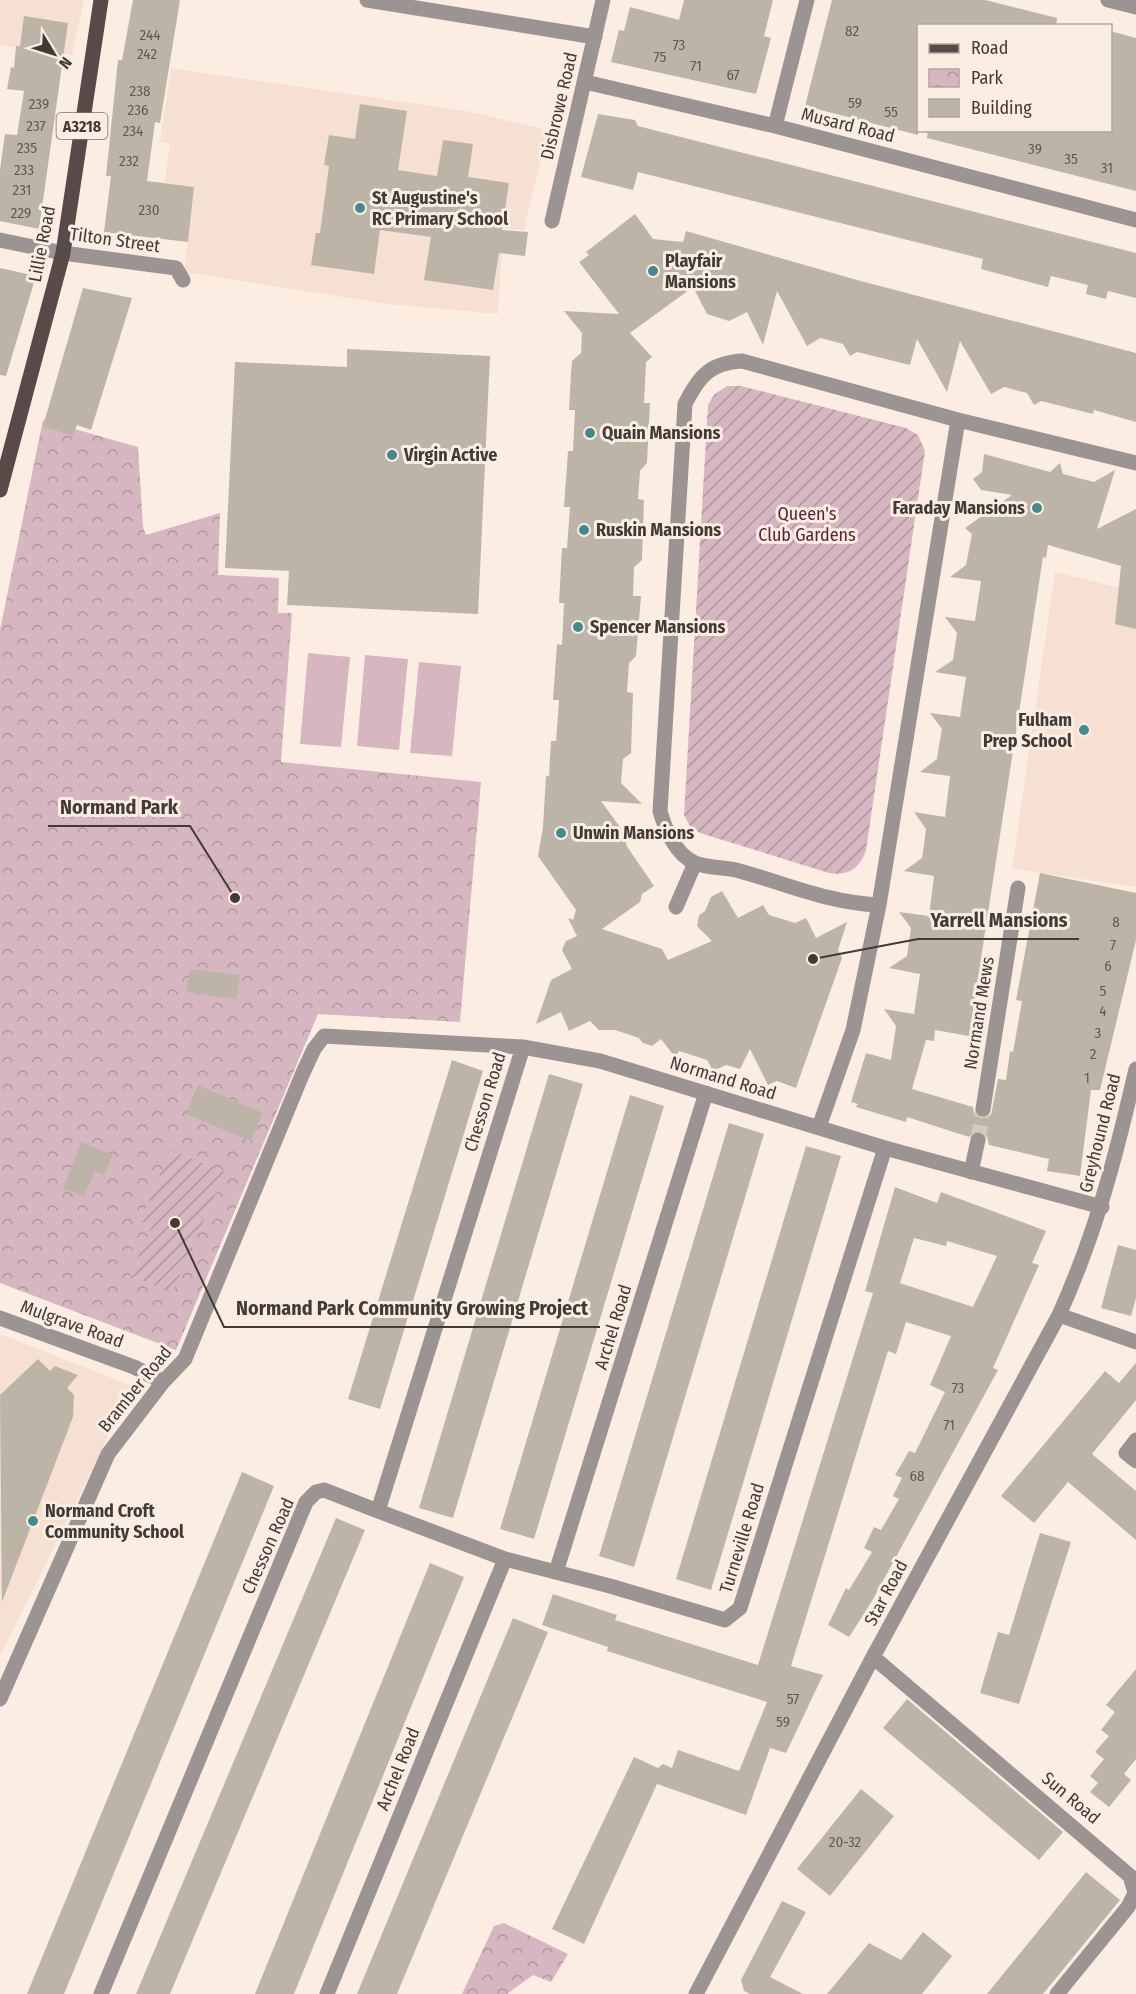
<svg xmlns="http://www.w3.org/2000/svg" width="1136" height="1994" font-family="'Fira Sans Condensed',sans-serif">
<style>
.built{fill:#f6e0d1}
.grass{fill:#d6b7c1}
.park{fill:url(#park-crowns)}
.garden{fill:url(#garden-furrows)}
.building{fill:#bcb5a7;fill-rule:evenodd}
.lines{fill:none;stroke-linecap:round;stroke-linejoin:round}
.minor-tunnel{stroke:#d7c9c1;stroke-width:15;stroke-dasharray:15 8;stroke-linecap:butt}
.minor{stroke:#9c9493;stroke-width:15}
.major{stroke:#584a49;stroke-width:15}
.poi-dot{fill:#428a8f;stroke:#fcede3;stroke-width:2}
.labels{text-anchor:middle;dominant-baseline:central;stroke-width:6;stroke-linejoin:round;paint-order:stroke}
.number-label{font-size:15px;fill:#605a53}
.shield{fill:#fcede3;stroke:#79706b;stroke-width:1.5}
.shield-label{font-size:16px;font-weight:bold;fill:#413b37}
.street-label{font-size:18px;fill:#413b37;stroke:#fcede3}
.poi-label{font-size:18px;font-weight:bold;fill:#413b37;stroke:#fcede3;text-anchor:start}
.park-label{font-size:18px;fill:#592339;stroke:#fcede3}
.leader{fill:none;stroke:#413b37;stroke-width:2}
.callout-dot{fill:#413b37;stroke:#fcede3;stroke-width:2}
.callout-label{font-size:20px;text-anchor:middle;font-weight:bold;fill:#413b37;stroke:#fcede3;stroke-width:6;stroke-linejoin:round;paint-order:stroke}
</style>
<defs>
<pattern id="park-crowns" width="20" height="18" patternUnits="userSpaceOnUse" patternTransform="scale(1.5)"><rect width="20" height="18" fill="#d6b7c1"/><path d="M2 6a3 3 0 1 1 6 0M12 15a3 3 0 1 1 6 0" fill="none" stroke="#af969e"/></pattern>
<pattern id="garden-furrows" width="10" height="10" patternUnits="userSpaceOnUse" patternTransform="scale(1.5)"><rect width="10" height="10" fill="#d6b7c1"/><path d="M-1 1l2-2M0 10L10 0M9 11l2-2" fill="none" stroke="#af969e"/></pattern>
</defs>
<rect width="100%" height="100%" fill="#fcede3"/>
<!-- built -->
<path class="built" d="M0 0H84L72 55 0 45Z
M171 68 466 111 548 130 524 230 503 229 498 314 387 304 184 272 194 187 165 183 170 143 160 142Z
M1055 572 1136 592V887L1012 869Z
M0 1334 133 1386 0 1657Z"/>
<!-- grass -->
<path class="grass" d="M308 653 350 657 341 747 300 744Z
M365 655 408 659 399 750 357 746Z
M419 662 461 666 452 756 410 753Z"/>
<!-- park -->
<path class="park" d="M43 420 138 447 143 527 146 535 220 513 218 575 279 578 278 613H292L281 762 481 782 460 1022 318 1014 176 1350 0 1283V630Z
M504 1923 568 1954 551 1982 533 1975 507 1994H462L494 1926Z"/>
<!-- garden -->
<path class="garden" d="M727 386H741L906 428 918 435 925 451 866 850C860 869 848 876 829 873L700 833 690 826 684 815 708 405 714 395Z
M170 1150 225 1172 172 1293 130 1275 152 1226 141 1221Z"/>
<!-- building -->
<path class="building" d="M133 0H180L160 123 155 122 147 181 194 187 188 242 104 232 111 176H106L118 60H122Z
M684 0H773L764 36 771 38 756 94 611 62 619 30 624 31 630 7 679 20Z
M832 0H985L1057 18 1056 26H918V135L805 106Z
M24 16 68 23 39 229 0 221V170L5 134 17 135 24 91 7 89 11 67 14 68 16 46H20Z
M1110 31 1136 38V191L927 138 928 130H1110Z
M360 104 407 111 398 170 437 176 443 140 473 144 468 177 509 183 502 230 528 232 525 256 499 253 493 290 424 280 431 237 380 230 374 274 311 265 316 233H320L329 166 324 165 329 135 355 139Z
M598 114 635 120 638 126 1136 253V298L1108 291 1106 299 1086 294 1088 285 1051 276 1048 287 981 269 983 259 638 172 633 190 581 177Z
M635 214 653 239 683 242 686 231 857 280 1136 353V422L1094 410 1093 414 1041 401 1034 405 1027 393 1004 387 991 394 960 341 947 392 917 339 910 365 857 352 850 356 843 344 820 338 807 346 777 291 763 345 747 312 729 321 707 314 693 287 630 333 652 357 646 362 644 403H650L647 463 640 471 638 499 644 500 642 560 634 567 633 596H641L636 656 629 663 627 692 633 693 631 753 623 759 621 783 642 804 601 801 627 837 626 845 654 886 642 894 640 902 602 929 662 949 668 960 712 941 697 926 699 915 705 911 711 897 722 891 738 918 763 905 769 915 795 923 806 918 816 938 847 922 838 950 842 958 796 1088 777 1081 768 1085 750 1049 740 1069 726 1065 713 1071 707 1060 679 1051 675 1057 661 1039 652 1046 643 1043 639 1038 615 1030H599L590 1021 569 1031 561 1012 536 1024 551 980 572 969 562 950 566 941 577 936 568 918 573 920 576 910 538 856 543 827 546 776H549L551 741H556L559 700H553L557 644 562 645 564 603H559L562 548H567L570 507H564L568 451H573L575 410H569L571 373 572 361 581 353 582 333 564 311 619 314 579 262 589 255 586 252Z
M0 268 36 276 6 376 0 375Z
M83 288 132 298 91 430 77 425 73 436 43 426Z
M347 349 490 356 478 614 287 605 289 571 225 568 235 362 347 367Z
M984 454 1050 472 1060 463 1063 474 1094 482 1115 470 1097 529 1136 509V629L1115 624 1121 566 1048 545 1046 558 1043 557 969 1036 935 1030 934 1041 926 1040 912 1089 973 1107 974 1113 981 1118 991 1115 998 1079 1006 1080 1010 1051 1013 1052 1022 1001 1016 1000 1040 873 1136 893V940L1100 1090H1091L1080 1176 1047 1171 1049 1159 989 1145 987 1137 981 1131H975L969 1137 907 1117 906 1122 856 1107 858 1104 851 1102 866 1053 891 1060 896 1026 884 1009 914 1014 920 974 889 968 907 956 911 928 899 912 929 916 934 876 904 871 922 858 924 845 926 829 914 812 945 817 950 776 920 772 937 759 939 745 942 729 930 713 960 717 966 677 935 672 953 660 957 633 945 617 975 621 981 581 950 577 966 565 972 534 965 528 1012 495 981 490 973 479 982 472Z
M190 969 240 975 236 999 186 992Z
M452 1060 483 1071 380 1409 348 1399Z
M549 1074 583 1084 453 1518 419 1508Z
M198 1085 263 1113 251 1141 186 1114Z
M630 1095 664 1106 534 1539 500 1529Z
M729 1123 764 1134 634 1567 599 1556Z
M81 1142 113 1155 104 1175 95 1171 84 1196 63 1189Z
M806 1146 841 1156 711 1590 676 1579Z
M895 1187 937 1203 941 1192 1046 1231 1032 1263 1039 1265 993 1368 998 1370 872 1601 849 1637 828 1625 846 1588 849 1590 872 1552 864 1548 874 1527 881 1530 899 1499 893 1496 902 1478 895 1475 909 1451 915 1453 945 1392 930 1385 951 1336 906 1322 896 1354 888 1351 791 1666 823 1675 786 1753 770 1748 746 1815 657 1784 584 1944 552 1929 634 1757 658 1768 663 1764 672 1768 678 1750 739 1771 767 1702 607 1651 608 1647 542 1625 553 1594 617 1615 615 1620 758 1665 873 1293 865 1291ZM914 1238 946 1246 947 1241 997 1256 973 1307 900 1283Z
M1118 1245 1136 1250V1298L1131 1316 1101 1308Z
M38 1359 50 1371 55 1366 78 1375 67 1388 74 1395 73 1417 2 1602 0 1395Z
M1136 1363V1400L1092 1454 1136 1491V1540L1068 1482 1034 1523 1001 1496 1105 1371 1119 1383Z
M242 1472 274 1486 64 1994H27Z
M336 1518 365 1530 170 1994H136Z
M1040 1533 1071 1542 1019 1704 980 1693 998 1632 1009 1635Z
M430 1563 464 1577 294 1994H255Z
M513 1618 548 1632 397 1994H357Z
M1136 1669V1759L1124 1774 1131 1780 1109 1807 1090 1792 1098 1783 1090 1776 1104 1759 1095 1752 1109 1736 1101 1730 1115 1712 1106 1705Z
M907 1699 1063 1832 1039 1860 883 1728Z
M861 1789 894 1816 830 1896 797 1869Z
M1086 1872 1120 1900 1043 1994H987Z
M782 1901 806 1912 770 1977 803 1994H750L744 1991 741 1980Z
M923 1932 952 1956 922 1994H827L869 1943 901 1960Z"/>
<g class="lines">
<!-- minor-tunnel -->
<path class="minor-tunnel" d="M978 1140 983 1109"/>
<!-- minor -->
<path class="minor" d="M367 0 595 37
M1108 0 1136 7
M585 82 775 126 1136 220
M775 126 807 0
M552 221 603 0
M0 240 63 253 176 268 183 280
M879 905 958 420
M676 907 695 863
M983 1109 1018 888
M819 1127 853 1030 879 905C828 903 785 883 736 870 723 867 707 868 695 863 676 855 665 829 660 811L685 404C699 376 710 363 742 361L958 420 1136 463
M971 1172 978 1140
M1059 1315 1136 1342
M0 1318 134 1367 163 1382
M1136 1440 1126 1453 1136 1461
M378 1511 505 1559 610 1586 725 1620 740 1608 885 1148
M556 1572 706 1093
M873 1657 1130 1876 1135 1893 1128 1907 1057 1994
M0 1699 108 1454 163 1382 185 1359 302 1075 314 1049 324 1036 523 1047 600 1061 885 1148 1102 1207
M101 1994 306 1502 316 1492 324 1490 378 1511 523 1047
M327 1994 505 1559
M696 1994 873 1657 1059 1315C1096 1233 1116 1156 1136 1069"/>
<!-- major -->
<path class="major" d="M0 490 63 253 101 0"/>
</g>
<!-- markers -->
<g class="poi-dot">
<circle cx="360" cy="208" r="6"/>
<circle cx="653" cy="271" r="6"/>
<circle cx="590" cy="433" r="6"/>
<circle cx="392" cy="455" r="6"/>
<circle cx="1037" cy="508" r="6"/>
<circle cx="584" cy="530" r="6"/>
<circle cx="578" cy="627" r="6"/>
<circle cx="1084" cy="730" r="6"/>
<circle cx="561" cy="833" r="6"/>
<circle cx="33" cy="1521" r="6"/>
</g>
<g class="labels">
<!-- number labels -->
<g class="number-label">
<text x="852" y="31">82</text>
<text x="150" y="35">244</text>
<text x="679" y="45">73</text>
<text x="147" y="54">242</text>
<text x="660" y="57">75</text>
<text x="696" y="66">71</text>
<text x="733" y="75">67</text>
<text x="140" y="91">238</text>
<text x="855" y="103">59</text>
<text x="39" y="104">239</text>
<text x="138" y="110">236</text>
<text x="891" y="112">55</text>
<text x="36" y="126">237</text>
<text x="133" y="131">234</text>
<text x="27" y="148">235</text>
<text x="1035" y="149">39</text>
<text x="1071" y="159">35</text>
<text x="129" y="161">232</text>
<text x="1107" y="168">31</text>
<text x="24" y="170">233</text>
<text x="22" y="190">231</text>
<text x="149" y="210">230</text>
<text x="21" y="213">229</text>
<text x="1116" y="922">8</text>
<text x="1113" y="945">7</text>
<text x="1108" y="966">6</text>
<text x="1103" y="991">5</text>
<text x="1103" y="1011">4</text>
<text x="1098" y="1033">3</text>
<text x="1093" y="1054">2</text>
<text x="1087" y="1078">1</text>
<text x="958" y="1388">73</text>
<text x="949" y="1425">71</text>
<text x="917" y="1476">68</text>
<text x="793" y="1699">57</text>
<text x="783" y="1722">59</text>
<text x="845" y="1842">20-32</text>
</g>
<!-- shield labels -->
<rect class="shield" x="56.5" y="113" width="51" height="26" rx="4.5"/>
<g class="shield-label">
<text x="82" y="126">A3218</text>
</g>
<!-- street labels -->
<g class="street-label">
<text transform="translate(559 106) rotate(-77)">Disbrowe Road</text>
<text transform="translate(848 125) rotate(14)">Musard Road</text>
<text transform="translate(115 240) rotate(8)">Tilton Street</text>
<text transform="translate(42 244) rotate(-79)">Lillie Road</text>
<text transform="translate(979 1013) rotate(-81)">Normand Mews</text>
<text transform="translate(723 1078) rotate(17)">Normand Road</text>
<text transform="translate(485 1102) rotate(-73)">Chesson Road</text>
<text transform="translate(1100 1133) rotate(-76)">Greyhound Road</text>
<text transform="translate(72 1324) rotate(20)">Mulgrave Road</text>
<text transform="translate(613 1327) rotate(-73)">Archel Road</text>
<text transform="translate(135 1389) rotate(-51)">Bramber Road</text>
<text transform="translate(742 1538) rotate(-73)">Turneville Road</text>
<text transform="translate(268 1546) rotate(-66)">Chesson Road</text>
<text transform="translate(886 1593) rotate(-62)">Star Road</text>
<text transform="translate(398 1769) rotate(-68)">Archel Road</text>
<text transform="translate(1071 1798) rotate(40)">Sun Road</text>
</g>
<!-- poi labels -->
<g class="poi-label">
<text x="372" y="198">St Augustine's<tspan x="372" dy="21">RC Primary School</tspan></text>
<text x="665" y="261">Playfair<tspan x="665" dy="21">Mansions</tspan></text>
<text x="602" y="433">Quain Mansions</text>
<text x="404" y="455">Virgin Active</text>
<text x="1025" y="508" text-anchor="end">Faraday Mansions</text>
<text x="596" y="530">Ruskin Mansions</text>
<text x="590" y="627">Spencer Mansions</text>
<text x="1072" y="720" text-anchor="end">Fulham<tspan x="1072" dy="21">Prep School</tspan></text>
<text x="573" y="833">Unwin Mansions</text>
<text x="45" y="1511">Normand Croft<tspan x="45" dy="21">Community School</tspan></text>
</g>
<!-- park labels -->
<g class="park-label">
<text x="807" y="514">Queen's<tspan x="807" dy="21">Club Gardens</tspan></text>
</g>
</g>
<!-- callouts -->
<path class="leader" d="M235 898L190 826H48M813 959L918 939H1079M175 1223L224 1327H600"/>
<g class="callout-dot">
<circle cx="235" cy="898" r="6"/>
<circle cx="813" cy="959" r="6"/>
<circle cx="175" cy="1223" r="6"/>
</g>
<g class="callout-label">
<text x="119" y="814">Normand Park</text>
<text x="999" y="927">Yarrell Mansions</text>
<text x="412" y="1315">Normand Park Community Growing Project</text>
</g>
<!-- legend -->
<rect x="917" y="24" width="195" height="108" fill="#fcede3" stroke="#b1a69e" stroke-width="1.5"/>
<rect x="929" y="44" width="30" height="9" fill="#584a49" stroke="#b1a69e" stroke-width="1.5"/>
<text x="971" y="54" font-size="18" fill="#413b37">Road</text>
<rect x="929" y="69" width="30" height="18" fill="url(#park-crowns)" stroke="#b1a69e" stroke-width="1.5"/>
<text x="971" y="84" font-size="18" fill="#413b37">Park</text>
<rect x="929" y="99" width="30" height="18" fill="#bcb5a7" stroke="#b1a69e" stroke-width="1.5"/>
<text x="971" y="114" font-size="18" fill="#413b37">Building</text>
<!-- north arrow -->
<g transform="translate(54 54) rotate(128)" stroke="#fcede3" stroke-width="4.5" paint-order="stroke">
<path d="M0-4.5L10 22L0 15L-10 22Z" fill="#413b37"/>
<text y="-9" font-size="16" font-weight="bold" text-anchor="middle" fill="#413b37">N</text>
</g>
</svg>
